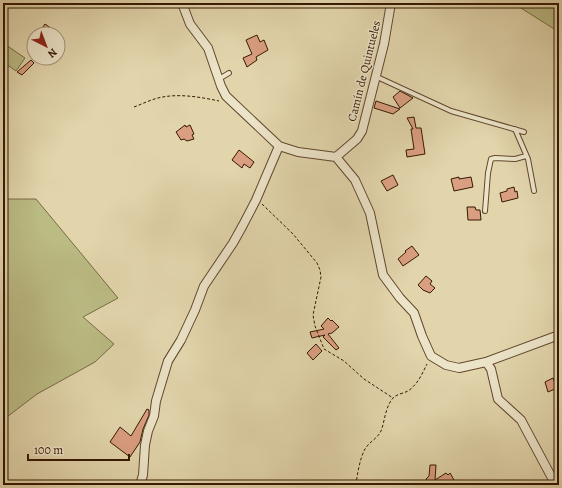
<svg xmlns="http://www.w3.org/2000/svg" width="562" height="488" font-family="Alegreya,serif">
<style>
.green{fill:#bbbb84;stroke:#786a44}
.building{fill:#da9f81;stroke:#361803}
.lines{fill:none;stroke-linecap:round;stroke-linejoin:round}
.service-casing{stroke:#61472d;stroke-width:6}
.minor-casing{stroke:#61472d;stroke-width:10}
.path{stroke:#361803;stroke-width:1;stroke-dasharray:3 2;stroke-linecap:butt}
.service{stroke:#ece4c9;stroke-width:4}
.minor{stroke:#ece4c9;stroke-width:8}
.labels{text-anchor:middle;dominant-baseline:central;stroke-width:3;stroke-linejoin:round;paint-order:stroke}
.street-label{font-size:12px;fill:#361803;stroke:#ece4c9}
</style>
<rect width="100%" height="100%" fill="#e2d5ac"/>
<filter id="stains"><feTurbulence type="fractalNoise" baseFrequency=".005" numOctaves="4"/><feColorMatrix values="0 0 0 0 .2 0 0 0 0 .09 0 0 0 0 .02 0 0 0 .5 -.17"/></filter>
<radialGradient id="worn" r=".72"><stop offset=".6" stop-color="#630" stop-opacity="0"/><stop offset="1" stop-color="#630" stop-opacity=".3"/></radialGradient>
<!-- green -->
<path class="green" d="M513 3H559V32Z
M3 43 25 58 16 71 3 62Z
M3 199H36L118 298 83 317 114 344 95 362 37 394 3 420Z"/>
<!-- building -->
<path class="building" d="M45 24 59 34H38Z
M257 35 260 42 264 40 268 50 256 57 257 60 247 67 243 58 252 54 246 40Z
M31 60 34 63 22 75 17 72Z
M400 91 413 98 400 108 393 97Z
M376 101 400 109 393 114 374 108Z
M414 117 416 128H421L425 154 407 157 406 150 414 149 411 129H413L407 118Z
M185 125 186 127 190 125 194 134 192 135 194 139 187 141 184 139 181 140 176 132Z
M239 150 254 162 250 168 244 164 242 168 232 160Z
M393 175 398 185 387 191 381 181Z
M459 177V179L471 177 473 187 454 191 451 179Z
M514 187 515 192 517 191 518 198 502 202 500 193 507 191V189Z
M467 207H475L476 210H480L481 220H468Z
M412 246 419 255 403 266 398 259 406 252 405 251Z
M426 276 432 281 430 284 435 288 430 293 423 290 418 285Z
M328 318 331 321 332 320 339 327 332 333 328 334 339 348 336 350 323 337 325 335 312 338 310 332 324 329 321 326Z
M316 344 322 351 313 360 307 353Z
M553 378 557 388 548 392 545 382Z
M147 409 149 410V415L143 429 140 442 130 457 110 442 120 427 131 436Z
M430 465H436L435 480 446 473 448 475 450 473 454 480 452 482 453 483 450 485H428L430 484 426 479 429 476Z"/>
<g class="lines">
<!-- service casing -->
<g class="service-casing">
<path id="service" d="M375 76 451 111 524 132
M219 79 229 73
M515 129 528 159 534 191
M485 211 488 173 491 159 495 158 515 159 526 156"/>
</g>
<!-- minor casing -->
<g class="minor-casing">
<path id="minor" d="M182 3 190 24 208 48 221 86 226 96 279 146 298 152 336 157 355 180 370 213 383 275 400 298 414 313 422 336 431 356 446 365 459 368 486 362 491 369 498 399 521 420 552 478 553 485
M336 157 357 139 362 131 384 44 391 3
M486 362 559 335
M140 485 143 475 145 445 148 431 154 416 156 401 168 361 181 340 195 310 204 286 233 243 243 225 256 200 279 146"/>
</g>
<!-- path -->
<path class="path" d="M134 107C142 104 150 100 158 98 178 93 200 97 219 101
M262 204 293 234 317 263 320 270 321 277 313 315 315 326 324 349 344 361 364 379 393 398
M356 485C357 475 360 458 365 449 369 442 377 439 381 431 385 421 385 406 394 397 398 394 404 393 408 391 418 384 422 374 427 364"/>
<!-- service -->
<use href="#service" class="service"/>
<!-- minor -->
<use href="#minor" class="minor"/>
</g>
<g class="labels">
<!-- street labels -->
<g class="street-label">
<text transform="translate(364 71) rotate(-76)">Camín de Quintueles</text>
</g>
</g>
<!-- margin -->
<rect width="562" height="488" fill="none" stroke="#e2d5ac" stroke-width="16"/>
<rect x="4" y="4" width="554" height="480" fill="none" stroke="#361803" stroke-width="2"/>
<rect x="8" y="8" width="546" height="472" fill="none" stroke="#361803"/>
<!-- north arrow -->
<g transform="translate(46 46) rotate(138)"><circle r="19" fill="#ece4c9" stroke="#a3927a"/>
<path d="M0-3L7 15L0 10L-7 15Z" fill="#8f2418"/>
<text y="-6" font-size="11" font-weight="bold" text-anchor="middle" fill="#361803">N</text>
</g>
<!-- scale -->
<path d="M28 454v6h101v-6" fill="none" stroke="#361803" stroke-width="2"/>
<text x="34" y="454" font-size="12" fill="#361803" stroke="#ece4c9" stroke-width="3" paint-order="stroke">100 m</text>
<rect width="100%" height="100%" filter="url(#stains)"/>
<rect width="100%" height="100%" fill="url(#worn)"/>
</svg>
